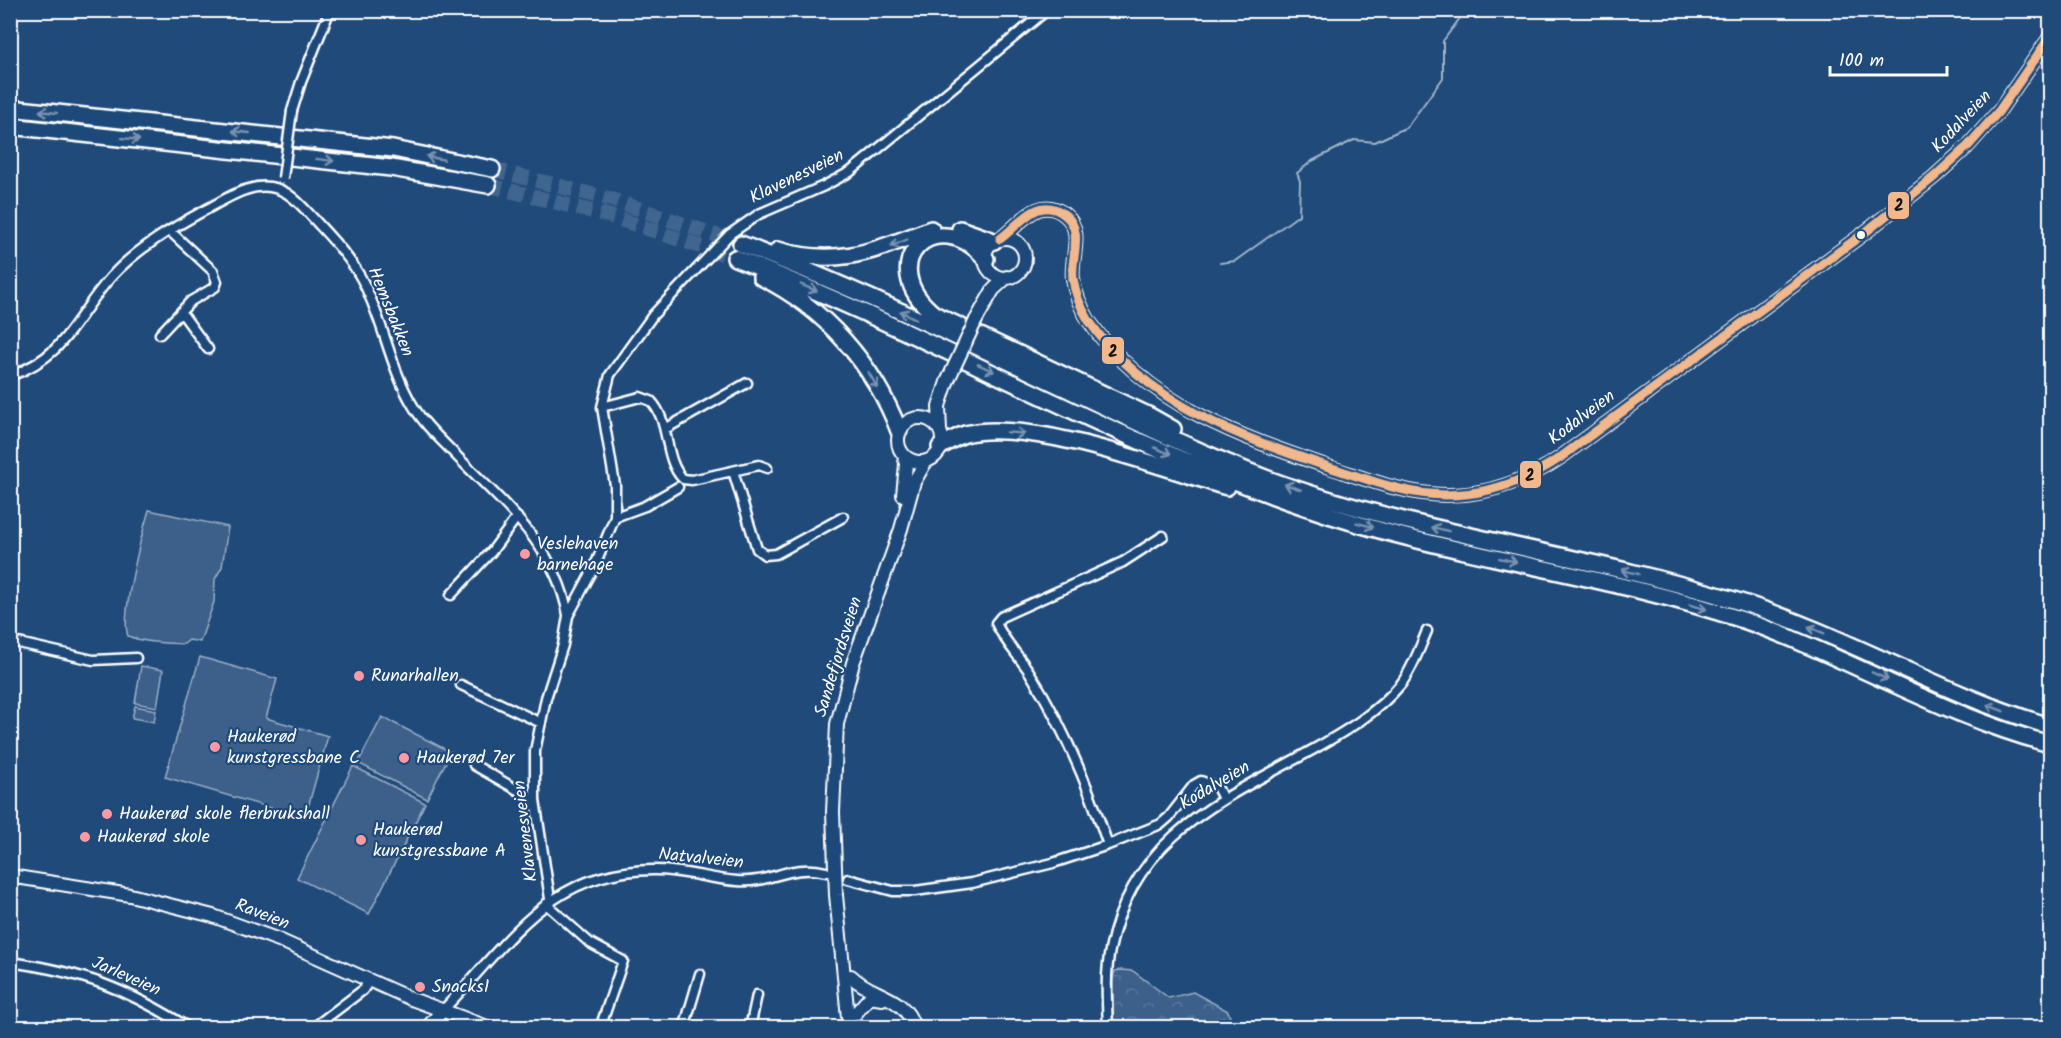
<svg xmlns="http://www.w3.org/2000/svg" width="2061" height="1038" font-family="Kalam,sans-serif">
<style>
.forest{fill:url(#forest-crowns);stroke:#9eb0c5;stroke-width:1.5}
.park{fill:#3c618b;stroke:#9eb0c5;stroke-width:1.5}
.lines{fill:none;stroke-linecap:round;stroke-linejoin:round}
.stream{stroke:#a3b5c8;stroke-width:2}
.highway-tunnel{stroke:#41658e;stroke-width:15;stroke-dasharray:15 8;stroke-linecap:butt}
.street-casing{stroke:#fff;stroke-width:13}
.secondary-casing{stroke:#fff;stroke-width:16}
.primary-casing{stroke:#fff;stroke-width:16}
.highway-casing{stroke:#fff;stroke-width:20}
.street{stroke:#1f4a7a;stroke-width:8}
.secondary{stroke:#1f4a7a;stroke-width:12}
.primary{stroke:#1f4a7a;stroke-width:12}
.highway{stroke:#1f4a7a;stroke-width:15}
.street-bridge-casing{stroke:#fff;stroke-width:13;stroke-linecap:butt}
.primary-bridge-casing{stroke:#fff;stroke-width:16;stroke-linecap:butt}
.street-bridge{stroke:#1f4a7a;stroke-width:8}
.primary-bridge{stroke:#1f4a7a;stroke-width:12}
.bus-1-casing{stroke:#1f4a7a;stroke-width:14}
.bus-1{stroke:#f1b78d;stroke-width:9}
.oneway{stroke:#7992af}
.bus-dot{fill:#fff;stroke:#1f4a7a;stroke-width:2}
.poi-dot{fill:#ff9aa2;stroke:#1f4a7a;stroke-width:2}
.labels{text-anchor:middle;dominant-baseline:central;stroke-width:4.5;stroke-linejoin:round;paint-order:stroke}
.street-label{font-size:18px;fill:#fff;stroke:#1f4a7a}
.poi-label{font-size:18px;fill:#fff;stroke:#1f4a7a;text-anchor:start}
.line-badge{stroke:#1f4a7a;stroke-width:2}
.pale-badge-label{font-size:16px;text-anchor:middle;font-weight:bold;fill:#111}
</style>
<defs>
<pattern id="forest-crowns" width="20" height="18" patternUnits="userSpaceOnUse" patternTransform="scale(1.5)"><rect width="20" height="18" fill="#3c618b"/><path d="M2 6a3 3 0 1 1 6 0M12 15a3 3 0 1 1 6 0" fill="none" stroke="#59799c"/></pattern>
</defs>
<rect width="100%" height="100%" fill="#1f4a7a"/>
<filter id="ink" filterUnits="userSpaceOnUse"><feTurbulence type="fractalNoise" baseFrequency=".0167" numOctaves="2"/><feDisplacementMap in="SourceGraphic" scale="12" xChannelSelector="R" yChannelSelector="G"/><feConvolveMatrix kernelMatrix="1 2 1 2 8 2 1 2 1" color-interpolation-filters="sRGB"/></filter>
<g filter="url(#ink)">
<!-- forest -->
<path class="forest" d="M1121 970 1133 971 1169 998 1193 992 1228 1011 1233 1027H1113V978L1115 971Z"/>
<!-- park -->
<path class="park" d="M149 510 228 527 222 567 215 579 214 602 200 642 189 640 184 644C166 643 145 643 128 636 120 617 142 533 149 510Z
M200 657 277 679 266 718 328 736 305 818 165 777Z
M141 666 163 670 157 707 135 703Z
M135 706 156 710 154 722 132 718Z
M382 717 451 752 427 799 358 763Z
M353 766 425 803 369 914 297 878Z"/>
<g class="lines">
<!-- stream -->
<path class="stream" d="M1220 263 1235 261 1299 215 1300 181 1297 173 1312 161 1354 140 1375 142 1407 127 1443 78V41L1466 10"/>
<!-- highway-tunnel -->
<path class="highway-tunnel" d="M492 169 613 200 741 244
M488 185 610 216 735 258"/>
<!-- street casing -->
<g class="street-casing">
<path id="street" d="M292 111 301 82 330 10
M181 312 208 349
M160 334 191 301 215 287 217 282 213 271 171 232
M10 376C68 355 74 318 111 277 137 248 174 227 207 209 226 199 247 184 270 187 288 189 302 206 313 218 330 237 349 256 361 278 383 318 389 365 412 404 421 420 434 433 447 446 496 498 555 541 568 615
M602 407 640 397 651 401C671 422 663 459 683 479L692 480 759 465 767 468
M665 429 747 383
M733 471 757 549 765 555 776 554 843 517
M615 517 645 506 678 487
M451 595 492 551 517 517
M10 641 93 660 136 658
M461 685 541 723
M474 765 535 800
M1108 845C1088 785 1064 727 1030 673 1019 656 1004 641 996 623L1001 617 1123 562 1163 536
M848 879 893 891H915L972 883 1053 863 1108 845 1161 824 1169 817 1194 785 1201 781 1217 787 1223 799
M550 899 535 800V751L546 698 563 645 568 616 594 568 615 517V485L602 407 610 375 653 315 730 234 759 214 824 186 850 172 1047 10
M546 904 590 943 623 961 600 1028
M10 962C83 972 127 989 189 1028
M442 1011C509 943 549 869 655 870 683 870 710 879 737 881 771 884 789 863 826 872
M313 1028 363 990 369 981
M684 1028 700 974
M750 1028 757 995
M1108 1028C1107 1002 1105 975 1110 950 1132 836 1222 800 1314 749 1346 731 1378 712 1401 684 1413 668 1419 649 1427 631"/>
</g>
<!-- secondary casing -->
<g class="secondary-casing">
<path id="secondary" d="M427 1028 442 1011"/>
</g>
<!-- primary casing -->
<g class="primary-casing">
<path id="primary" d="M985 258a20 20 0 1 1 40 0a20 20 0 1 1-40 0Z
M1000 239C1019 226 1038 193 1065 215 1085 231 1070 258 1073 279 1075 294 1081 308 1089 321 1147 405 1240 437 1332 468 1369 480 1408 495 1446 495 1489 495 1526 481 1561 457L1867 231 1934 177 1968 146 1999 111 2050 37
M976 320 993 290 1007 277
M898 440a22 22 0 1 1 44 0a22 22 0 1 1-44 0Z
M940 431 939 406 947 382
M903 495 906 464 904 455
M10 876 130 895 213 916 279 940 409 998 490 1028
M851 976C871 997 905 994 914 1028
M855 1014 870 997 882 999
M849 1028 836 895 833 812 837 724 853 663 901 529 914 482 926 461"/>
</g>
<!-- highway casing -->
<g class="highway-casing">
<path id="highway" d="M10 108 393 149 492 169
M10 126 391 168 488 185
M960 229 994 241
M741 244C853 287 961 339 1069 390 1134 421 1200 453 1268 479 1420 535 1583 553 1737 601 1845 634 1942 695 2050 726
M778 250C839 268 875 250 931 229
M735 258C928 333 1109 440 1305 507 1447 557 1600 572 1743 620 1847 656 1943 716 2050 744
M986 259C936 201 872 264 934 314L1150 416 1173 429
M761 277C825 308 874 365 899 431
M940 447C948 442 956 437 965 434 1031 418 1160 467 1227 487"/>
</g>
<!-- street -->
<use href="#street" class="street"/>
<!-- secondary -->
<use href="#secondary" class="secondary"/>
<!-- primary -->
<use href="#primary" class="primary"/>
<!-- highway -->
<use href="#highway" class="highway"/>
<!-- street-bridge casing -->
<g class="street-bridge-casing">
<path id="street-bridge" d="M283 178 292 111"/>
</g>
<!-- primary-bridge casing -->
<g class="primary-bridge-casing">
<path id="primary-bridge" d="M947 382 976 320"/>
</g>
<!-- street-bridge -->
<use href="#street-bridge" class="street-bridge"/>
<!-- primary-bridge -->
<use href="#primary-bridge" class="primary-bridge"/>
<!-- bus-1 casing -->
<g class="bus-1-casing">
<path id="bus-1" d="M1000 239C1019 226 1038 193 1065 215 1085 231 1070 258 1073 279 1075 294 1081 308 1089 321 1147 405 1240 437 1332 468 1369 480 1408 495 1446 495 1489 495 1526 481 1561 457L1867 231 1934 177 1968 146 1999 111 2050 37"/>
</g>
<!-- bus-1 -->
<use href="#bus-1" class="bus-1"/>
</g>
<!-- one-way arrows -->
<defs><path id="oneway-shaft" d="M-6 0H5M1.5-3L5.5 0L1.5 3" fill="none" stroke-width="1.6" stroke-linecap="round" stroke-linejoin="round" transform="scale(1.5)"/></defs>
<g class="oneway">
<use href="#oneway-shaft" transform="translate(48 112) rotate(-174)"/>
<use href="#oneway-shaft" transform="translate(241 132) rotate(-174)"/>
<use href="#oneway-shaft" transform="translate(131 139) rotate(6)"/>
<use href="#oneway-shaft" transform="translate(435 158) rotate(-169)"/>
<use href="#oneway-shaft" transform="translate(325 160) rotate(7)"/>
<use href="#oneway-shaft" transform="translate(899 243) rotate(157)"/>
<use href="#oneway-shaft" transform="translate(809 288) rotate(23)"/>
<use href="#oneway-shaft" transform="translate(908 315) rotate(-155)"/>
<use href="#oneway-shaft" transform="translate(986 368) rotate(25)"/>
<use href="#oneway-shaft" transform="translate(873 380) rotate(60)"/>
<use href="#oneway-shaft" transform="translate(1016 433) rotate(4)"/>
<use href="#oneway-shaft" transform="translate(1163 451) rotate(24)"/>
<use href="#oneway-shaft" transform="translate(1293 487) rotate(-161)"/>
<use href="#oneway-shaft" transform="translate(1365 525) rotate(15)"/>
<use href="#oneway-shaft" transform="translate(1440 529) rotate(-166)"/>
<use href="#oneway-shaft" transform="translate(1508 560) rotate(13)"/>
<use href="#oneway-shaft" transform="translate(1630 572) rotate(-167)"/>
<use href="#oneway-shaft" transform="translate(1698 607) rotate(16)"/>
<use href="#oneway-shaft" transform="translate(1816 630) rotate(-158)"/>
<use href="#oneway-shaft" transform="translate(1880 676) rotate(24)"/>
<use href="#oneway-shaft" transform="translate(1995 708) rotate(-159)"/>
</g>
</g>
<!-- markers -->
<circle class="bus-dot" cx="1861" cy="235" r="5"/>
<g class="poi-dot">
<circle cx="525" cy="554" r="6"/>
<circle cx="359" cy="676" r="6"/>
<circle cx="215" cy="747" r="6"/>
<circle cx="404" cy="758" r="6"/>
<circle cx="107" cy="814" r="6"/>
<circle cx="85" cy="837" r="6"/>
<circle cx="361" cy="840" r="6"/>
<circle cx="420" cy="987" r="6"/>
</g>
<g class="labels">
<!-- street labels -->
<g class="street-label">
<text transform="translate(1962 122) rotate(-47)">Kodalveien</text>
<text transform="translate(797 177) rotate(-26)">Klavenesveien</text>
<text transform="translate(390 312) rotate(68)">Hemsbakken</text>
<text transform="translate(1582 418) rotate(-37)">Kodalveien</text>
<text transform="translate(839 657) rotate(-73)">Sandefjordsveien</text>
<text transform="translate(1215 786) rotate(-31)">Kodalveien</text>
<text transform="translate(526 831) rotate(-97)">Klavenesveien</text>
<text transform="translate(701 859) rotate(6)">Natvalveien</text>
<text transform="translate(262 915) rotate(21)">Raveien</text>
<text transform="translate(126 977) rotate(24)">Jarleveien</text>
</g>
<!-- poi labels -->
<g class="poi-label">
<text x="537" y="544">Veslehaven<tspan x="537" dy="21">barnehage</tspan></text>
<text x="371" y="676">Runarhallen</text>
<text x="227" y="737">Haukerød<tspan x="227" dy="21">kunstgressbane C</tspan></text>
<text x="416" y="758">Haukerød 7er</text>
<text x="119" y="814">Haukerød skole flerbrukshall</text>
<text x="373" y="830">Haukerød<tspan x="373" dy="21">kunstgressbane A</tspan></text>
<text x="97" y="837">Haukerød skole</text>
<text x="432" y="987">Snacks1</text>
</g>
</g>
<g class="line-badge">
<rect x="1887" y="191" width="23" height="29" rx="6" fill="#f1b78d"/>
<rect x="1101" y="336" width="24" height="29" rx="6" fill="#f1b78d"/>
<rect x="1519" y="460" width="23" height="29" rx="6" fill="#f1b78d"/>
</g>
<g class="pale-badge-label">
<text x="1899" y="211">2</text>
<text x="1113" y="357">2</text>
<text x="1530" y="481">2</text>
</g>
<!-- margin -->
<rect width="2061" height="1038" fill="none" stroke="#1f4a7a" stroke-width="36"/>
<rect x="18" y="18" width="2025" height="1002" fill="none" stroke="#fff" stroke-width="2" filter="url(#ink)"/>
<!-- scale -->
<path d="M1830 66v9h117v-9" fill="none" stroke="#ffffff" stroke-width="3"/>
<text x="1839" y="66" font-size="18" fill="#ffffff" stroke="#1f4a7a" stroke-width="4.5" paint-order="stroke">100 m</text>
</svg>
